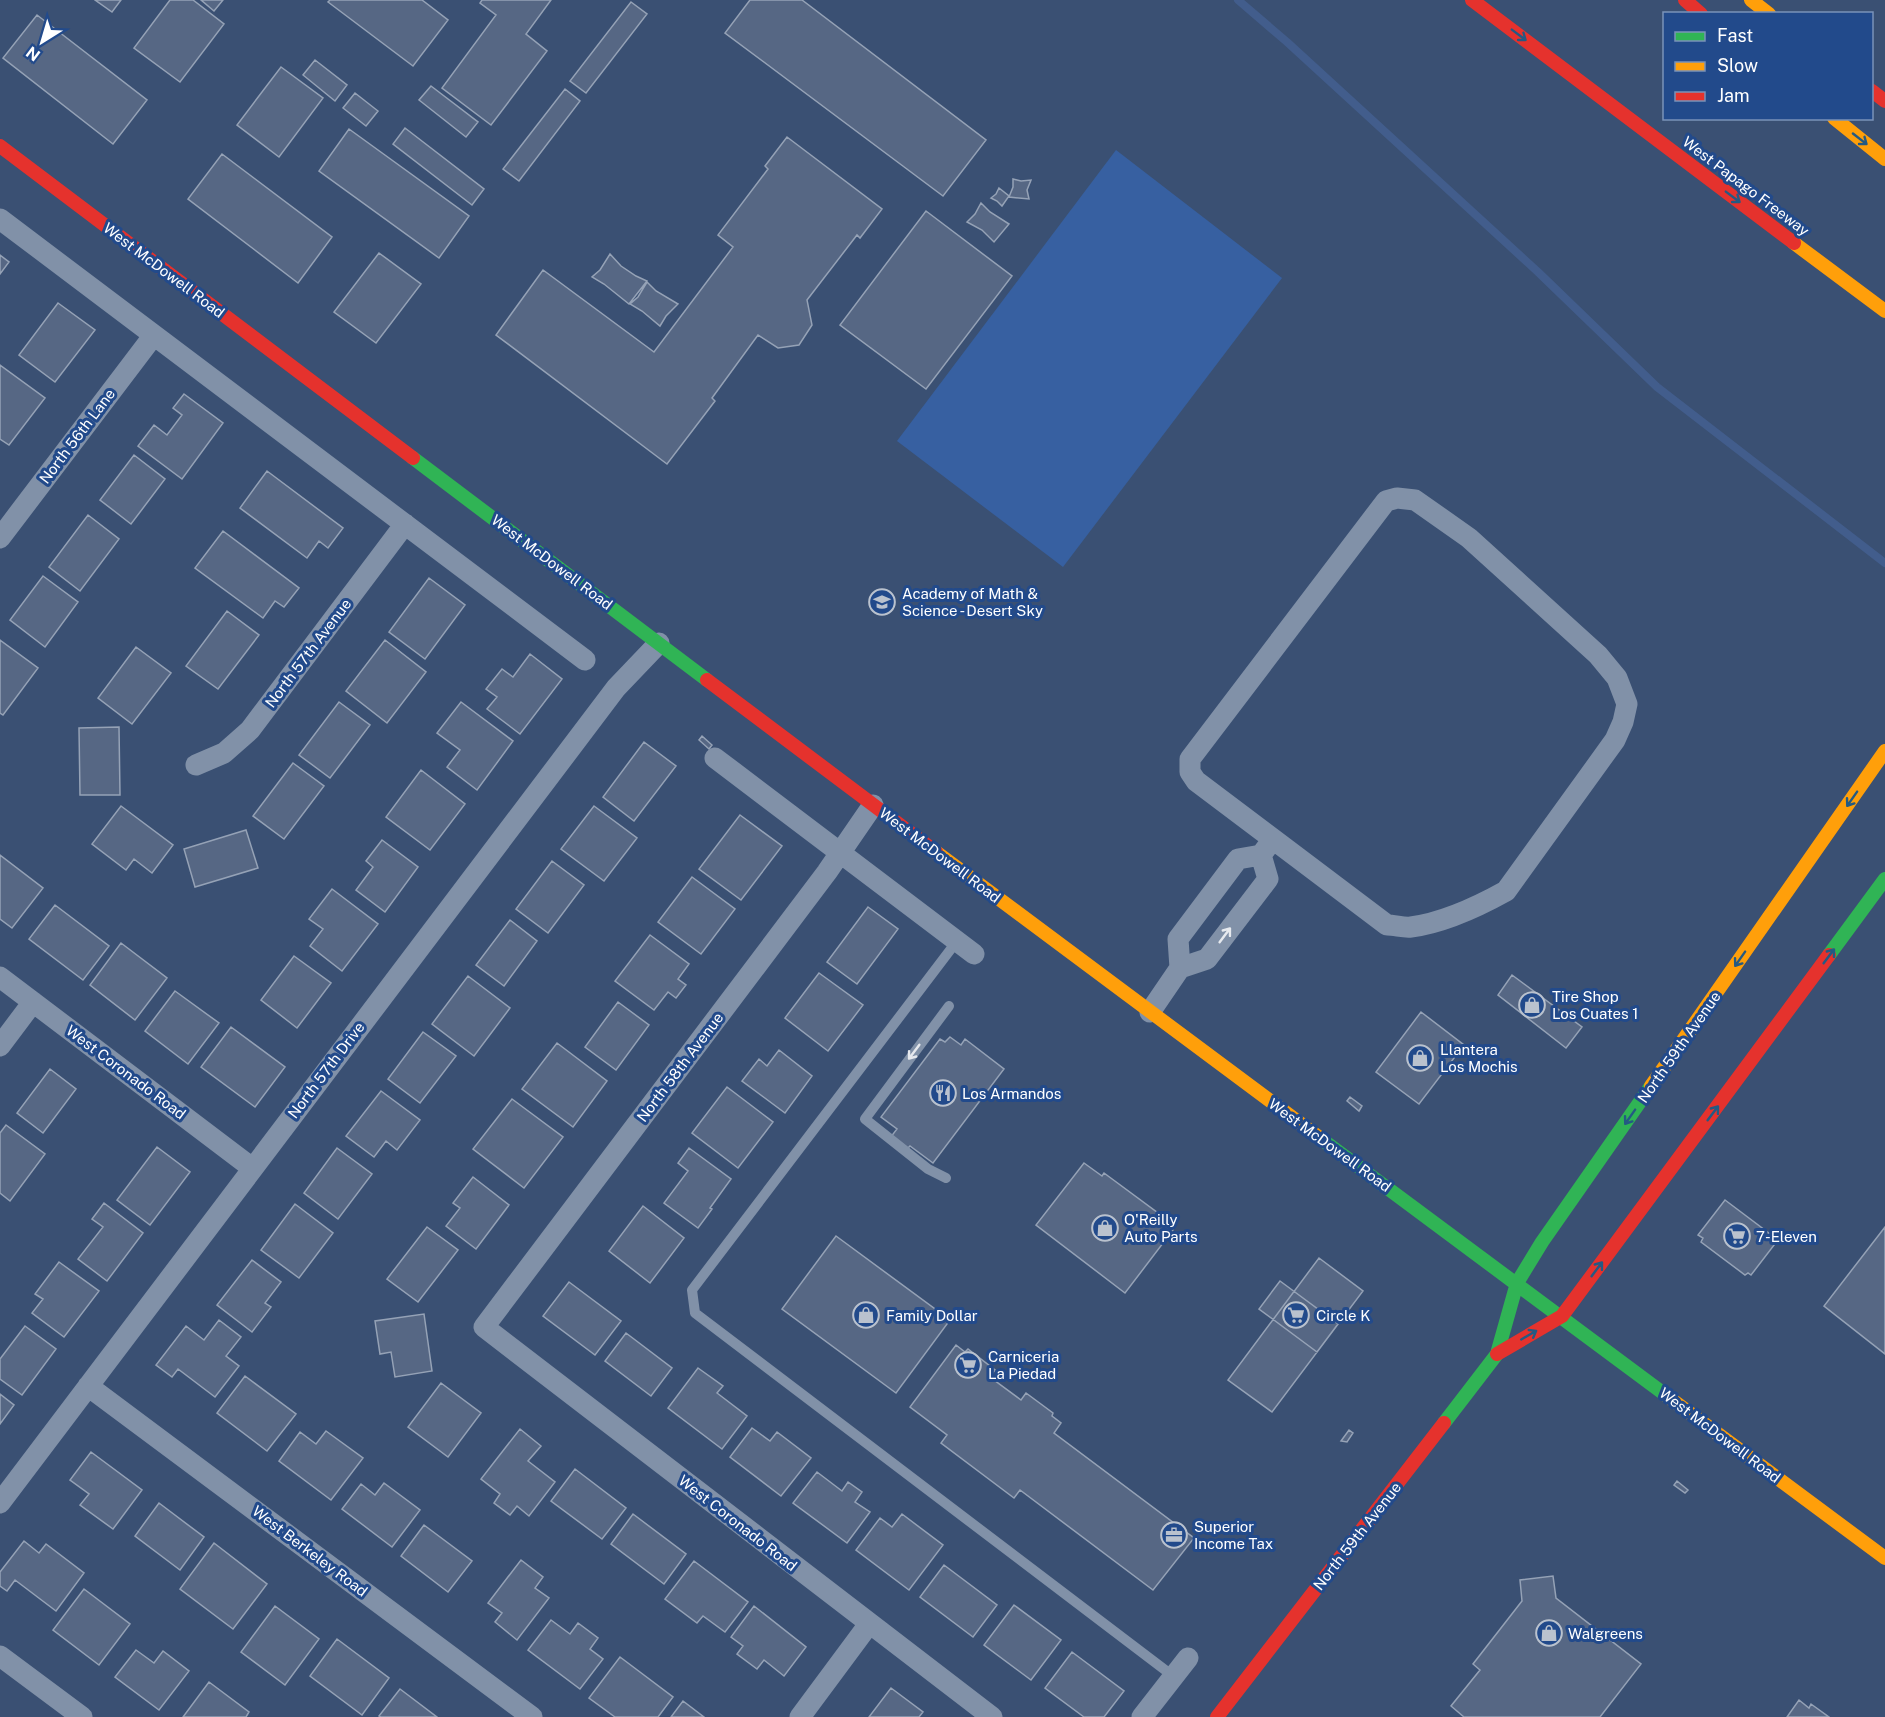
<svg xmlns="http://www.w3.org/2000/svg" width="1885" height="1717" font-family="'Public Sans',sans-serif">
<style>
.green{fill:#3760a1}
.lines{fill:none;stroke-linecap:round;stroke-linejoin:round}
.stream{stroke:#425d8c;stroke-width:8}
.building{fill:#566784;stroke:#95a2b6;stroke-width:1.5}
.lane{stroke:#8191a8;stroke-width:10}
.street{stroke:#8191a8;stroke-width:21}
.fast{stroke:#30b455;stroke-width:14}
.slow{stroke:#ff9f0a;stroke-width:14}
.jam{stroke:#e5322d;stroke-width:14}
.oneway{stroke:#245a83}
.oneway2{stroke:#e6e9ee}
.labels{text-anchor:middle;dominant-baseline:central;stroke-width:6;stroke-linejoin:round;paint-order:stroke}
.street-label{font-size:15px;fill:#fff;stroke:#224a8b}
.poi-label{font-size:15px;fill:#fff;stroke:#224a8b;text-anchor:start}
</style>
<rect width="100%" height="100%" fill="#3a5073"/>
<!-- green -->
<path class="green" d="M1116 150 1282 278 1063 567 897 441Z"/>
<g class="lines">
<!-- stream -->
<path class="stream" d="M1238 0 1287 42 1538 272 1657 387 1885 563"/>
</g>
<!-- building -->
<path class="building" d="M95 0H121L112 12Z
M170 0H193L224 24 180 82 134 48Z
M201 0H223L214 11Z
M330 0H422L448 20 413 66 328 2Z
M482 0H551L526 34 547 51 491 125 442 88 496 15 480 3Z
M750 0H802L986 140 943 196 725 33Z
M631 2 647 14 586 93 570 81Z
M37 15 147 100 113 144 3 58Z
M315 60 347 85 335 101 303 75Z
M281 67 323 98 279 157 237 125Z
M431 86 478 122 466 137 419 100Z
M565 89 580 101 519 181 503 169Z
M355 93 378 111 366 126 343 108Z
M405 128 484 189 472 205 393 144Z
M349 129 469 216 439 258 319 171Z
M787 137 882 209 860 238 857 235 807 300 812 325 799 345 778 348 758 335 712 398 715 401 667 464 496 335 543 270 654 352 733 247 718 235 768 169 765 166Z
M222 154 332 237 298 283 188 199Z
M1013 179 1021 181 1031 180 1027 190 1029 199 1009 197 1013 187Z
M999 188 1009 196 1002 206 997 201 991 198 996 194Z
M981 203 990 212 1009 224 994 242 982 230 967 222 975 214Z
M926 211 1012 276 926 389 840 325Z
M379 253 421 284 376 343 334 312Z
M610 254 621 266 636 276 647 281 629 304 604 284 592 277 600 270Z
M0 255 9 262 0 274Z
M647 282 656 291 678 304 666 316 660 326 642 311 630 304 638 297Z
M58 303 95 330 55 382 19 355Z
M0 365 45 398 9 445 0 439Z
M184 394 223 423 182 479 138 446 154 425 167 435 182 415 173 408Z
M134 455 165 479 131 524 100 500Z
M267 471 343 528 328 548 319 541 307 558 240 508Z
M88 515 119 539 80 591 49 567Z
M223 531 299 588 284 607 275 601 263 618 195 568Z
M43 576 78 602 45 647 10 620Z
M429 578 465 605 425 659 389 632Z
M227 611 259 635 218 689 186 666Z
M0 640 38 668 3 715 0 713Z
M385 640 426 672 387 723 346 691Z
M136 647 171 673 132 724 98 698Z
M530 654 562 679 520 734 487 709 497 697 486 689 502 669 513 677Z
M339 702 370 725 330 778 299 755Z
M461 702 513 741 477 790 447 767 460 750 437 733Z
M119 727 120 795H80L79 728Z
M702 736 712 745 709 749 699 740Z
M644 742 676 766 634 821 603 797Z
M293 763 324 786 284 839 253 816Z
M421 770 465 804 430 850 386 817Z
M121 806 173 845 152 873 134 859 126 870 92 844Z
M594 806 637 838 604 881 561 849Z
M740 815 782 846 741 900 699 869Z
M246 830 258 868 195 887 184 849Z
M382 840 418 867 385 912 356 890 373 867 366 861Z
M0 855 43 888 12 928 0 919Z
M552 861 584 885 548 933 516 909Z
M692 877 735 909 701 954 658 922Z
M332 889 378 924 342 971 310 946 323 929 309 919Z
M55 905 109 946 83 980 29 939Z
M868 907 898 929 857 984 827 962Z
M510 920 537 941 504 986 476 965Z
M650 935 689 964 678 979 686 985 676 998 668 992 654 1010 615 981Z
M121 943 167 978 135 1020 90 985Z
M294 956 331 983 297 1028 261 1000Z
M819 973 863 1005 828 1051 785 1018Z
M1512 975 1582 1027 1566 1048 1498 995Z
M468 976 510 1008 474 1056 432 1024Z
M175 991 219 1023 188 1064 145 1031Z
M618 1002 649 1025 616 1070 585 1047Z
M1421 1012 1464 1045 1419 1104 1376 1072Z
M231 1027 285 1067 255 1107 201 1067Z
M423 1032 456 1056 420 1103 388 1079Z
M950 1037 961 1045 965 1039 1004 1069 933 1163 910 1146 906 1150 890 1138 897 1129 881 1117 940 1039 945 1042Z
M557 1043 607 1081 573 1127 522 1089Z
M779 1050 812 1076 785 1113 742 1081 759 1059 767 1066Z
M50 1069 76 1089 43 1133 17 1113Z
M727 1087 773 1122 738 1168 692 1133Z
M381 1091 420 1120 397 1150 386 1141 374 1157 346 1136Z
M1350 1097 1362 1106 1359 1111 1347 1101Z
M512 1099 563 1137 524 1188 473 1149Z
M6 1125 45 1154 10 1201 0 1193V1133Z
M157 1147 190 1172 150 1225 117 1200Z
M337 1148 372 1174 338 1219 304 1193Z
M689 1148 731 1179 710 1208 712 1209 698 1228 664 1203 688 1171 678 1163Z
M1084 1163 1102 1176 1104 1173 1158 1213 1155 1217 1173 1230 1125 1293 1036 1225Z
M473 1177 509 1205 476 1249 446 1226 460 1208 453 1203Z
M1725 1200 1778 1240 1751 1275 1748 1273 1745 1275 1701 1242 1703 1238 1698 1235Z
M104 1203 143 1233 107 1281 78 1259 103 1227 92 1219Z
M295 1204 333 1233 299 1278 261 1250Z
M643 1206 684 1238 650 1283 609 1251Z
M427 1227 458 1250 418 1302 387 1279Z
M1885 1227V1354L1824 1306Z
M836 1236 950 1320 896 1393 782 1309Z
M1319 1258 1363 1291 1272 1412 1228 1380Z
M252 1260 281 1282 265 1303 271 1307 252 1332 217 1305Z
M59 1262 99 1291 64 1337 32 1313 43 1299 35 1294Z
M1280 1281 1338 1324 1317 1352 1259 1309Z
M569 1282 621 1321 595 1355 543 1316Z
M424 1314 432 1371 395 1377 391 1352 380 1354 375 1321Z
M219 1320 241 1337 226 1356 239 1366 215 1397 178 1369 172 1377 156 1365 186 1326 204 1340Z
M25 1326 56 1349 22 1395 0 1379V1359Z
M626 1333 672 1368 651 1396 605 1361Z
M956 1345 965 1352 968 1349 995 1370 990 1377 1021 1400 1026 1393 1053 1413 1052 1416 1061 1423 1054 1433 1194 1538 1153 1590 1020 1490 1014 1498 941 1443 947 1435 910 1407Z
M698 1368 723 1386 717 1393 747 1416 722 1449 668 1408Z
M245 1376 296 1414 267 1451 217 1413Z
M441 1383 481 1413 448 1457 408 1427Z
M0 1394 14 1405 0 1424Z
M752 1428 770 1441 777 1432 811 1458 781 1496 730 1457Z
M520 1429 541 1446 528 1461 555 1482 529 1516 517 1506 510 1515 494 1503 500 1494 481 1479Z
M1349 1430 1353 1433 1347 1442 1341 1441Z
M326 1431 363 1458 331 1500 279 1461 300 1432 316 1444Z
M91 1452 142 1490 113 1529 80 1505 89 1494 70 1480Z
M575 1469 626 1508 602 1539 551 1501Z
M817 1472 842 1491 848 1482 862 1492 855 1502 870 1512 847 1543 793 1503Z
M1677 1481 1688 1490 1685 1493 1674 1485Z
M384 1483 420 1510 392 1547 342 1509 361 1484 375 1495Z
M159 1503 204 1537 180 1570 135 1536Z
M633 1514 686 1554 664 1584 611 1544Z
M902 1514 943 1545 909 1590 856 1550 880 1518 892 1527Z
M424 1525 472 1561 448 1592 401 1556Z
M24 1541 39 1553 46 1544 84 1573 56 1611 15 1580 7 1591 0 1586V1572Z
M214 1543 267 1584 233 1629 180 1589Z
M521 1560 543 1577 535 1588 549 1598 517 1640 495 1622 502 1613 488 1603Z
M694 1561 748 1602 725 1632 703 1616 697 1623 665 1599Z
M944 1565 997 1605 973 1637 920 1597Z
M1553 1576 1556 1598 1641 1664 1600 1717H1464L1451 1706 1480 1670 1473 1664 1522 1601 1520 1580Z
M84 1589 130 1624 99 1665 53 1630Z
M1014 1605 1061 1640 1031 1680 984 1645Z
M275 1606 319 1639 285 1685 241 1652Z
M754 1606 806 1647 784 1676 764 1660 757 1669 737 1654 743 1646 731 1637Z
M551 1620 570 1634 578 1623 598 1638 590 1649 603 1659 580 1689 528 1650Z
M337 1639 389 1678 362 1715 310 1676Z
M136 1650 154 1663 163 1651 189 1671 159 1710 115 1677Z
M1072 1652 1124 1691 1104 1717H1084L1045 1688Z
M620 1657 673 1697 658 1717H615L589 1698Z
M209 1682 249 1712 246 1717H183Z
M891 1688 923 1712 919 1717H869Z
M400 1689 437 1717H381L379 1716Z
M1799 1700 1809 1708 1811 1704 1829 1717H1787Z
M683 1701 704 1717H671Z"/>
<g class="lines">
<!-- lane -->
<path class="lane" d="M957 941 692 1290 695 1313 1173 1676
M946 1178 928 1169 865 1119 949 1006"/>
<!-- street -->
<path class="street" d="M0 219 585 660
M0 538 154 335
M715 758 974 954
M196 765 224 753 250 730 405 524
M873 805 827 872 484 1327 992 1717
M1180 968 1178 939 1238 859 1261 855 1273 839 1196 781 1190 772V759L1386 501 1397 498 1415 500 1469 538 1598 655 1617 678 1627 704 1623 722 1615 740 1506 891C1479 906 1442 923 1411 927 1404 928 1395 925 1387 925L1273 839
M0 977 252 1168
M1150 1012 1180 968 1207 959 1268 879 1261 855
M0 1046 33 1002
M88 1386 532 1717
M0 1503 616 688 659 643
M0 1656 82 1717
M800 1717 869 1624
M1142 1717 1188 1658"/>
<!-- fast -->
<path class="fast" d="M413 458 707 680
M1829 955 1885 879
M1324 1141 1667 1396
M1444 1423 1497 1354 1517 1283 1542 1242 1651 1086"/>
<!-- slow -->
<path class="slow" d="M1751 0 1769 14
M1834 118 1885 159
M1794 243 1885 311
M936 852 1324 1141
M1651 1086 1885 751
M1667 1396 1885 1558"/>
<!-- jam -->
<path class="jam" d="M1472 0 1794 243
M1685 0 1701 14
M1872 91 1885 101
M0 146 413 458
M707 680 936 852
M1497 1354 1562 1316 1829 955
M1217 1717 1444 1423"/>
</g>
<!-- one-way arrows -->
<defs><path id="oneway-shaft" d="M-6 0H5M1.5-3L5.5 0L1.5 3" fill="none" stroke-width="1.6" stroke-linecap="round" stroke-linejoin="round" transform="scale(1.5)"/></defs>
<g class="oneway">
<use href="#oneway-shaft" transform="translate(1519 35) rotate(37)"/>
<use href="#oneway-shaft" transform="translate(1860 139) rotate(38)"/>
<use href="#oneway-shaft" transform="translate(1733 197) rotate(37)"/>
<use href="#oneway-shaft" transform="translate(1852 799) rotate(125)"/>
<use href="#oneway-shaft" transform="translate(1829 956) rotate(-53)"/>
<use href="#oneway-shaft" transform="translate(1740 959) rotate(125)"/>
<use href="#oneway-shaft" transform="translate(1713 1113) rotate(-53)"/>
<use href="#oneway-shaft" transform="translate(1630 1117) rotate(125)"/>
<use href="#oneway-shaft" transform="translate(1597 1269) rotate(-53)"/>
<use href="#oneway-shaft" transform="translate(1529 1335) rotate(-30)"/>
</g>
<g class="oneway2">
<use href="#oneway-shaft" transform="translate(1225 935) rotate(-53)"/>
<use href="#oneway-shaft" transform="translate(914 1052) rotate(127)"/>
</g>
<!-- icons -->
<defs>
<g id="school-ring" transform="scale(1.35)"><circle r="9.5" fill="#224a8b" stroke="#bac2ce" stroke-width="1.5"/><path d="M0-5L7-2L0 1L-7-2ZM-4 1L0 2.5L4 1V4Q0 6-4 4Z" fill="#bac2ce"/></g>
<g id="shop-ring" transform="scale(1.35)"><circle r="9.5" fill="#224a8b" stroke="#bac2ce" stroke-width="1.5"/><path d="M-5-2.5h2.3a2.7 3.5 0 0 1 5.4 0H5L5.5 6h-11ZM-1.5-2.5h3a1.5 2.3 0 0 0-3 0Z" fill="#bac2ce"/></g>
<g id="restaurant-ring" transform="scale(1.35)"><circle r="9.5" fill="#224a8b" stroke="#bac2ce" stroke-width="1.5"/><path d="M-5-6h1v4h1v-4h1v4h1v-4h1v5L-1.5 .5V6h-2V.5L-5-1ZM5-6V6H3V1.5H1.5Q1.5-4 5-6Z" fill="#bac2ce"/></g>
<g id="supermarket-ring" transform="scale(1.35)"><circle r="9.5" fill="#224a8b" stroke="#bac2ce" stroke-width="1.5"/><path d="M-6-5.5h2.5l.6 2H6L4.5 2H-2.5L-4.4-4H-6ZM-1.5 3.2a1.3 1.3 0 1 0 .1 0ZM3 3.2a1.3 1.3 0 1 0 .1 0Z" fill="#bac2ce"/></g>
<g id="office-ring" transform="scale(1.35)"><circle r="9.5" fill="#224a8b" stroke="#bac2ce" stroke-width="1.5"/><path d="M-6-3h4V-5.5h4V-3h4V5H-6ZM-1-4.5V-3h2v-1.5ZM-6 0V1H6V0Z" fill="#bac2ce"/></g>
</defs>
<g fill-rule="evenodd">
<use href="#school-ring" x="882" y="602"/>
<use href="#shop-ring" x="1532" y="1005"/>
<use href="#shop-ring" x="1420" y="1058"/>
<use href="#restaurant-ring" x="943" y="1093"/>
<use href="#shop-ring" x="1105" y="1228"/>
<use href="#supermarket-ring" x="1737" y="1236"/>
<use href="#shop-ring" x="866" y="1315"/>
<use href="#supermarket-ring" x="1296" y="1315"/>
<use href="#supermarket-ring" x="968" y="1365"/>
<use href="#office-ring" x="1174" y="1535"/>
<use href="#shop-ring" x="1549" y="1633"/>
</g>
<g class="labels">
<!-- street labels -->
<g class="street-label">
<text transform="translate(1746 186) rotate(37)">West Papago Freeway</text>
<text transform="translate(164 270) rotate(37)">West McDowell Road</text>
<text transform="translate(77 436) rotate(-53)">North 56th Lane</text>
<text transform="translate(552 562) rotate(37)">West McDowell Road</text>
<text transform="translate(308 653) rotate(-53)">North 57th Avenue</text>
<text transform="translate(940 855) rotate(37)">West McDowell Road</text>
<text transform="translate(1679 1047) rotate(-55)">North 59th Avenue</text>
<text transform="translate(680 1067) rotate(-53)">North 58th Avenue</text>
<text transform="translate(326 1070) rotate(-53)">North 57th Drive</text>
<text transform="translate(126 1072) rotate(37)">West Coronado Road</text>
<text transform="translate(1330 1145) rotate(36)">West McDowell Road</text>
<text transform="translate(1720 1435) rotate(37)">West McDowell Road</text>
<text transform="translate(738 1523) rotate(38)">West Coronado Road</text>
<text transform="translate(1357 1536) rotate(-52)">North 59th Avenue</text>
<text transform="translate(310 1551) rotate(37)">West Berkeley Road</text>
</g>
<!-- poi labels -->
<g class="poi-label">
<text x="902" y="593">Academy of Math &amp;<tspan x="902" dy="17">Science - Desert Sky</tspan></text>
<text x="1552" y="996">Tire Shop<tspan x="1552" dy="17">Los Cuates 1</tspan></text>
<text x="1440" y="1049">Llantera<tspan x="1440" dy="17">Los Mochis</tspan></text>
<text x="962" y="1093">Los Armandos</text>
<text x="1124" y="1219">O'Reilly<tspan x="1124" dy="17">Auto Parts</tspan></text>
<text x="1756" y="1236">7-Eleven</text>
<text x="886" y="1315">Family Dollar</text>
<text x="1316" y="1315">Circle K</text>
<text x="988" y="1356">Carniceria<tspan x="988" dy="17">La Piedad</tspan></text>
<text x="1194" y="1526">Superior<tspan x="1194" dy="17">Income Tax</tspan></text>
<text x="1568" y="1633">Walgreens</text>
</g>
</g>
<!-- legend -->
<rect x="1663" y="12" width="210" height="108" fill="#224a8b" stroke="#7a92b9" stroke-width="1.5"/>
<rect x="1675" y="32" width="30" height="9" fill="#30b455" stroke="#7a92b9" stroke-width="1.5"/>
<text x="1717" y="42" font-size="18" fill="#ffffff">Fast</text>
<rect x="1675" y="62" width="30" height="9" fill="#ff9f0a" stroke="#7a92b9" stroke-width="1.5"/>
<text x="1717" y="72" font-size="18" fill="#ffffff">Slow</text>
<rect x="1675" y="92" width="30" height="9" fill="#e5322d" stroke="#7a92b9" stroke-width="1.5"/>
<text x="1717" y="102" font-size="18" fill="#ffffff">Jam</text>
<!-- north arrow -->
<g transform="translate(42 42) rotate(217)" stroke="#224a8b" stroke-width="4.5" paint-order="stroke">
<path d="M0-4.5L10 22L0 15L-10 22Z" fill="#ffffff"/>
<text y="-9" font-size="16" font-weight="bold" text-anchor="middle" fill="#ffffff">N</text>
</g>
</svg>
